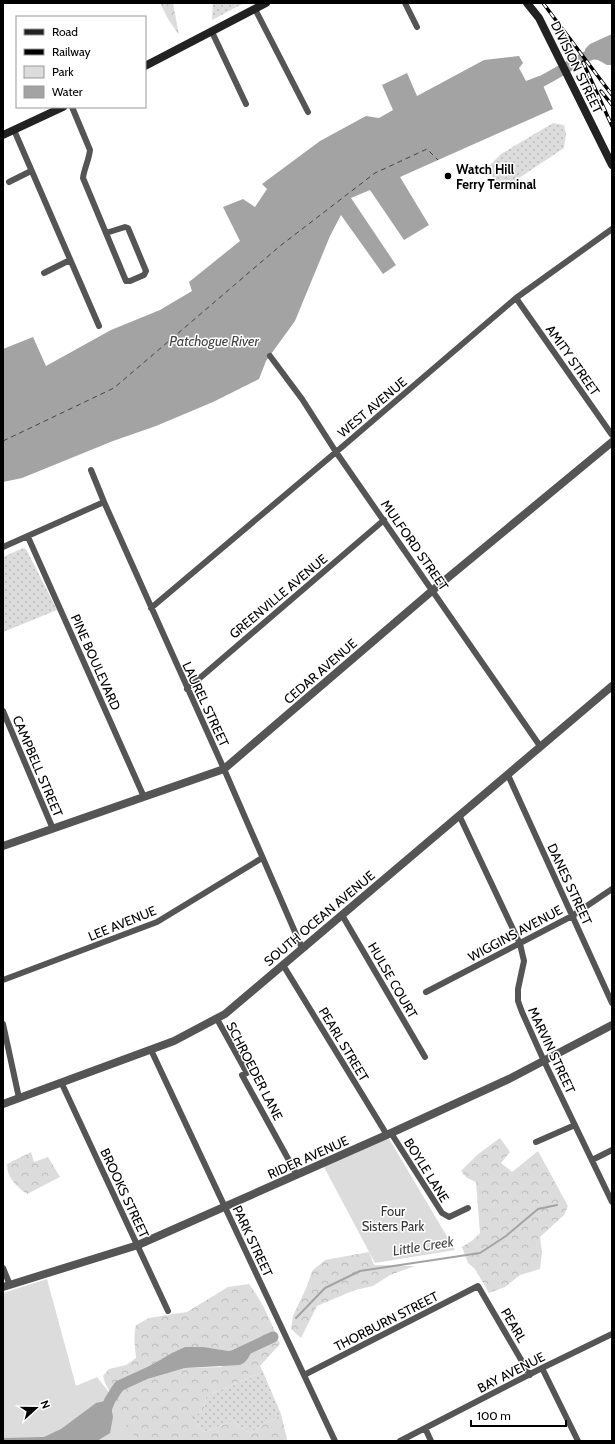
<svg xmlns="http://www.w3.org/2000/svg" width="615" height="1444" font-family="Cabin,sans-serif">
<style>
.grass{fill:url(#grass-dots)}
.forest{fill:url(#forest-crowns);fill-rule:evenodd}
.park{fill:#dcdcdc}
.water{fill:#a3a3a3}
.lines{fill:none;stroke-linecap:round;stroke-linejoin:round}
.stream{stroke:#a3a3a3;stroke-width:2}
.river{stroke:#a3a3a3;stroke-width:11}
.ferry{stroke:#444;stroke-width:1;stroke-dasharray:5 4;stroke-linecap:butt}
.minor{stroke:#555;stroke-width:6}
.tertiary{stroke:#555;stroke-width:8}
.secondary{stroke:#222;stroke-width:8}
.rail-casing{stroke:#000;stroke-width:3.5}
.rail{stroke:#fff;stroke-width:2;stroke-dasharray:6;stroke-linecap:butt}
.poi-dot{fill:#000;stroke:#fff;stroke-width:1.5}
.labels{text-anchor:middle;dominant-baseline:central;stroke-width:3;stroke-linejoin:round;paint-order:stroke}
.street-label{font-size:13px;fill:#000;stroke:#fff}
.poi-label{font-size:13px;font-weight:bold;fill:#000;stroke:#fff;text-anchor:start}
.park-label{font-size:13px;fill:#333;stroke:#fff}
.water-label{font-size:14px;font-style:italic;fill:#444;stroke:#fff}
</style>
<defs>
<pattern id="grass-dots" width="8" height="8" patternUnits="userSpaceOnUse"><rect width="8" height="8" fill="#dcdcdc"/><path d="M2 2h.1M6 6h.1" fill="none" stroke="#bbb" stroke-width="1.8" stroke-linecap="round"/></pattern>
<pattern id="forest-crowns" width="20" height="18" patternUnits="userSpaceOnUse"><rect width="20" height="18" fill="#dcdcdc"/><path d="M2 6a3 3 0 1 1 6 0M12 15a3 3 0 1 1 6 0" fill="none" stroke="#bbb"/></pattern>
</defs>
<rect width="100%" height="100%" fill="#fff"/>
<!-- grass -->
<path class="grass" d="M213 3H244L212 20Z
M553 123 564 125 566 134 564 148 501 190 492 176 488 167 501 154Z
M23 548 26 549 57 610 3 632V557Z
M263 1372 281 1414 250 1433 233 1421 204 1432 192 1418 204 1409 206 1396Z"/>
<!-- forest -->
<path class="forest" d="M160 3H173L179 35 168 19Z
M500 1138 510 1152 501 1163 512 1172 538 1151 568 1206 564 1215 540 1237 542 1252 540 1269 520 1275 505 1287 489 1293 475 1269 468 1263 462 1247 473 1240 480 1233 476 1182 467 1178 461 1171 477 1155Z
M31 1152 34 1162 48 1157 60 1177 27 1194C16 1186 7 1178 7 1164Z
M369 1252 374 1265 415 1266 390 1275 373 1286 355 1290 317 1306 301 1338 291 1329 293 1316 307 1286 312 1271 325 1260Z
M249 1284C263 1302 271 1322 280 1344L260 1366 263 1372 206 1396 204 1409 192 1418 204 1432 233 1421 250 1433 281 1414 287 1439 286 1441H137L124 1423 117 1405 105 1383 103 1376 109 1369 126 1365 136 1358C135 1345 133 1338 136 1325L149 1318 187 1312 228 1287ZM249 1345 221 1367 185 1368 151 1378 141 1379 216 1349 229 1351Z"/>
<!-- park -->
<path class="park" d="M388 1137 455 1250 375 1263 324 1167Z
M47 1279 76 1386 97 1377 120 1406 125 1424 139 1441H3V1293Z"/>
<!-- water -->
<path class="water" d="M612 34V65H607L598 60 590 59 585 52V49L590 44Z
M519 56 523 63 519 68 526 81 539 76 553 109 400 177 429 225 404 240 370 190 351 198 396 265 383 274 341 215 330 236 295 321 266 361 259 379 213 402 156 426 113 441 22 478 3 482V349L33 337 46 366 111 330 160 310 192 291 189 282 240 241 223 207 243 199 255 207 267 189 262 184 320 141 366 116 379 118 393 110 382 85 407 73 417 96 484 60Z
M249 1345 252 1350C249 1357 247 1362 240 1365L185 1368 151 1378 141 1379 143 1370 172 1353 185 1347H203L229 1351Z
M110 1400 113 1417 110 1433 97 1441H3V1438L44 1437 61 1429 96 1403Z"/>
<g class="lines">
<!-- stream -->
<path class="stream" d="M296 1318 325 1288 360 1271 480 1253 506 1236 538 1209 557 1205"/>
<!-- river -->
<path class="river" d="M527 89C556 75 582 56 612 45
M237 1354 273 1337
M104 1414 110 1400 119 1386 156 1369"/>
<!-- ferry -->
<path class="ferry" d="M3 441 114 388 280 246 375 173 427 149 438 160"/>
<!-- minor -->
<path class="minor" d="M405 3 417 27
M255 9 308 112
M212 32 246 104
M72 107 90 150C89 160 84 169 83 178L126 281H130L144 275 146 271 128 228 125 227 106 233
M14 130 99 326
M9 182 31 171
M44 273 70 260
M516 298 612 435
M270 356 302 399 336 452 540 746
M91 470 104 502 224 769 302 948
M28 537 144 797
M3 547 104 502
M151 608 342 447 516 298 612 229
M187 689 384 520
M3 711 53 829
M508 775 612 1003
M459 815 520 944 524 961 518 989V1001L522 1012 544 1061 612 1202
M342 915 425 1057
M283 965 387 1135
M3 980 157 922 262 858
M426 992 572 916 612 889
M217 1019 247 1073 242 1075 297 1175
M3 1024 19 1098
M151 1050 335 1441
M62 1084 168 1311
M391 1133 442 1213 449 1217 468 1208
M536 1142 575 1125
M592 1160 612 1150
M3 1268 10 1285
M542 1368 578 1441
M304 1375 478 1286 530 1375
M425 1428 431 1441
M400 1441 542 1368 612 1334"/>
<!-- tertiary -->
<path class="tertiary" d="M3 846 224 769 433 590 612 442
M3 1104 174 1041 225 1014 612 686
M3 1287 138 1245 391 1133 509 1079 612 1025"/>
<!-- secondary -->
<path class="secondary" d="M527 3 539 18 612 165
M145 66 266 3
M3 135 63 107"/>
<!-- rail casing -->
<g class="rail-casing">
<path id="rail" d="M543 3 612 95
M583 62 612 126
M601 91 612 105"/>
</g>
<!-- rail -->
<use href="#rail" class="rail"/>
</g>
<!-- markers -->
<circle class="poi-dot" cx="448" cy="176" r="4"/>
<g class="labels">
<!-- street labels -->
<g class="street-label">
<text transform="translate(577 67) rotate(64)">DIVISION STREET</text>
<text transform="translate(573 360) rotate(55)">AMITY STREET</text>
<text transform="translate(372 407) rotate(-40)">WEST AVENUE</text>
<text transform="translate(415 545) rotate(55)">MULFORD STREET</text>
<text transform="translate(278 596) rotate(-40)">GREENVILLE AVENUE</text>
<text transform="translate(96 662) rotate(66)">PINE BOULEVARD</text>
<text transform="translate(320 671) rotate(-41)">CEDAR AVENUE</text>
<text transform="translate(206 704) rotate(65)">LAUREL STREET</text>
<text transform="translate(38 766) rotate(67)">CAMPBELL STREET</text>
<text transform="translate(570 884) rotate(65)">DANES STREET</text>
<text transform="translate(319 918) rotate(-40)">SOUTH OCEAN AVENUE</text>
<text transform="translate(122 923) rotate(-22)">LEE AVENUE</text>
<text transform="translate(515 933) rotate(-28)">WIGGINS AVENUE</text>
<text transform="translate(393 980) rotate(60)">HULSE COURT</text>
<text transform="translate(344 1044) rotate(59)">PEARL STREET</text>
<text transform="translate(552 1050) rotate(65)">MARVIN STREET</text>
<text transform="translate(255 1071) rotate(63)">SCHROEDER LANE</text>
<text transform="translate(308 1157) rotate(-24)">RIDER AVENUE</text>
<text transform="translate(427 1170) rotate(58)">BOYLE LANE</text>
<text transform="translate(125 1193) rotate(65)">BROOKS STREET</text>
<text transform="translate(253 1241) rotate(65)">PARK STREET</text>
<text transform="translate(386 1321) rotate(-27)">THORBURN STREET</text>
<text transform="translate(514 1325) rotate(60)">PEARL</text>
<text transform="translate(511 1372) rotate(-27)">BAY AVENUE</text>
</g>
<!-- poi labels -->
<g class="poi-label">
<text x="456" y="169">Watch Hill<tspan x="456" dy="15">Ferry Terminal</tspan></text>
</g>
<!-- park labels -->
<g class="park-label">
<text x="393" y="1211">Four<tspan x="393" dy="15">Sisters Park</tspan></text>
</g>
<!-- water labels -->
<g class="water-label">
<text x="214" y="341">Patchogue River</text>
<text transform="translate(423 1246) rotate(-9)">Little Creek</text>
</g>
</g>
<!-- border -->
<rect width="615" height="1444" fill="none" stroke="#000000" stroke-width="8"/>
<!-- legend -->
<rect x="16" y="16" width="130" height="92" fill="#ffffff" stroke="#999999"/>
<rect x="24" y="29" width="20" height="6" fill="#222222" stroke="#999999"/>
<text x="52" y="36" font-size="12" fill="#000000">Road</text>
<rect x="24" y="49" width="20" height="6" fill="#000000" stroke="#999999"/>
<text x="52" y="56" font-size="12" fill="#000000">Railway</text>
<rect x="24" y="66" width="20" height="12" fill="#dcdcdc" stroke="#999999"/>
<text x="52" y="76" font-size="12" fill="#000000">Park</text>
<rect x="24" y="86" width="20" height="12" fill="#a3a3a3" stroke="#999999"/>
<text x="52" y="96" font-size="12" fill="#000000">Water</text>
<!-- north arrow -->
<g transform="translate(36 1408) rotate(69)" stroke="#ffffff" stroke-width="3" paint-order="stroke">
<path d="M0-3L7 15L0 10L-7 15Z" fill="#000000"/>
<text y="-6" font-size="11" font-weight="bold" text-anchor="middle" fill="#000000">N</text>
</g>
<!-- scale -->
<path d="M471 1420v6h95v-6" fill="none" stroke="#000000" stroke-width="2"/>
<text x="477" y="1420" font-size="12" fill="#000000" stroke="#ffffff" stroke-width="3" paint-order="stroke">100 m</text>
</svg>
